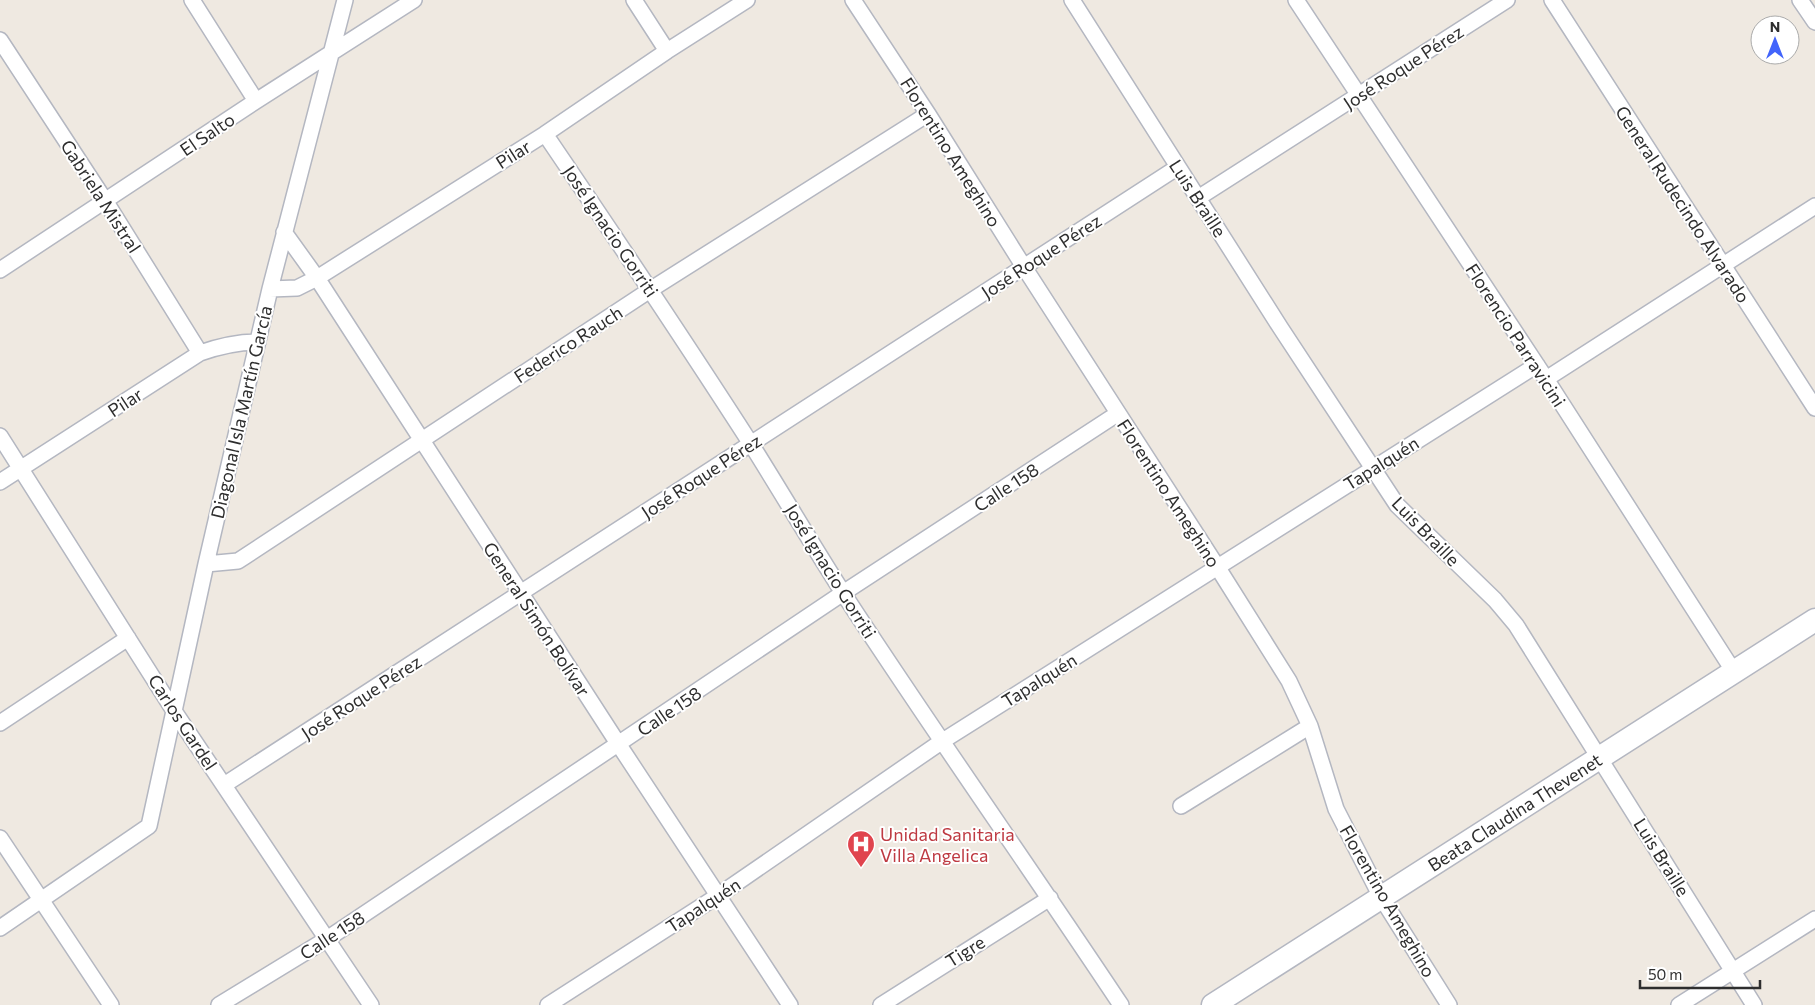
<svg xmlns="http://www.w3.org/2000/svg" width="1815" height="1005" font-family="Commissioner,sans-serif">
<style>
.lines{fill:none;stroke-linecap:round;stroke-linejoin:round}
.minor-casing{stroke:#b4b7c1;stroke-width:18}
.secondary-casing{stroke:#b4b7c1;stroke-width:25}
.minor{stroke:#fff;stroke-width:15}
.secondary{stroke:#fff;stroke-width:22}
.labels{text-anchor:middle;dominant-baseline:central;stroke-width:4;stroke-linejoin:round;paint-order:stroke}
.street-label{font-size:18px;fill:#2e2e2e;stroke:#fff}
.health-label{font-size:18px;fill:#be3a42;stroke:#fff;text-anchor:start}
</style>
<rect width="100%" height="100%" fill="#efe9e1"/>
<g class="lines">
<!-- minor casing -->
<g class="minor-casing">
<path id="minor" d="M192 0 256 101
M634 0 667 51
M853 0 928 114 1024 267 1218 568 1289 681 1310 726 1336 809 1381 897 1449 1005
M1072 0 1280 327 1397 505 1495 600 1516 625 1754 1005
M1296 0 1546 379 1734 672
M1552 0 1815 408
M1800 0 1815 22
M0 40 106 202 200 353
M545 134C615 237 684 340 751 444 783 495 813 546 845 596 935 734 1030 868 1121 1005
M1198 198 1507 0
M284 232 317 278 619 745 790 1005
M0 270 256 101 414 0
M270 289 297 288 317 278 545 134 667 51 747 0
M1546 379 1815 206
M0 436 174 711 371 1005
M0 482 200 353C220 346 237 342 258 342
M206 564 238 561 650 290 928 114
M0 723 128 638
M224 785 1178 167
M1181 806 1310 726
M0 838 111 1005
M0 928 149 826 206 564 270 289 345 0
M219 1005 327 939 843 593 1117 414
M548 1005 719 895 941 742 1537 365
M881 1005 1050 898
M1679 1005 1815 919"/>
</g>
<!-- secondary casing -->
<g class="secondary-casing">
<g id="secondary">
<path id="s1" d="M1213 1005 1815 620"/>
</g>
</g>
<!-- minor -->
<use href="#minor" class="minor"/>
<!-- secondary -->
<use href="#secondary" class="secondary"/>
</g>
<!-- icons -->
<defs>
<g id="hospital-pin" transform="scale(1.4375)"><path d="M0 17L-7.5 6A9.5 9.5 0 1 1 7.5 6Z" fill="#e0444e" stroke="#fff"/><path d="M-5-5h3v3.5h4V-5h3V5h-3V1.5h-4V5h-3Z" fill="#fff"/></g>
</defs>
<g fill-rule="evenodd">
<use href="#hospital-pin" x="861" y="844"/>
</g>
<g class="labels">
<!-- street labels -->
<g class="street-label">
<text transform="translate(1403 67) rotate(-33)">José Roque Pérez</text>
<text transform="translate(207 134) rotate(-34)">El Salto</text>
<text transform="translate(951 152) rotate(58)">Florentino Ameghino</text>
<text transform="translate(513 154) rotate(-32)">Pilar</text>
<text transform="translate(101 196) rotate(57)">Gabriela Mistral</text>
<text transform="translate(1198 198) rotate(57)">Luis Braille</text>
<text transform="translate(1683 204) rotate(57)">General Rudecindo Alvarado</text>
<text transform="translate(611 231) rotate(56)">José Ignacio Gorriti</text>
<text transform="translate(1041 256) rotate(-33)">José Roque Pérez</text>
<text transform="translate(1516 335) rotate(57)">Florencio Parravicini</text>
<text transform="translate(568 344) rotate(-33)">Federico Rauch</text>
<text transform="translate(125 402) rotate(-33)">Pilar</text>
<text transform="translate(241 412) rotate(-77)">Diagonal Isla Martín García</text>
<text transform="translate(1381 463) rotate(-32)">Tapalquén</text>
<text transform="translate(701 476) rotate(-33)">José Roque Pérez</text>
<text transform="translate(1006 487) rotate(-33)">Calle 158</text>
<text transform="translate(1169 493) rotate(57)">Florentino Ameghino</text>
<text transform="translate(1426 531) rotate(46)">Luis Braille</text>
<text transform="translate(831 571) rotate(58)">José Ignacio Gorriti</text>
<text transform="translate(537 619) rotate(57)">General Simón Bolívar</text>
<text transform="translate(1039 680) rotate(-32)">Tapalquén</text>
<text transform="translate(361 697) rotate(-33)">José Roque Pérez</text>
<text transform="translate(669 711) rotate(-34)">Calle 158</text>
<text transform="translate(183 722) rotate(57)">Carlos Gardel</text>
<text stroke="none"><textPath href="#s1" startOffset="358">Beata Claudina Thevenet</textPath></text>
<text transform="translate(1662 857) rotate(58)">Luis Braille</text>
<text transform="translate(1388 901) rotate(60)">Florentino Ameghino</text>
<text transform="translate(703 905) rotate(-33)">Tapalquén</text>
<text transform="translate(332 935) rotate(-33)">Calle 158</text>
<text transform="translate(965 951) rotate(-32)">Tigre</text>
</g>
<!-- health labels -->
<g class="health-label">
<text x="880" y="834">Unidad Sanitaria<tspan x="880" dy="21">Villa Angelica</tspan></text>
</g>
</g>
<!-- north arrow -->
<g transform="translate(1775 40)"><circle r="24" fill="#ffffff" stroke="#ababab"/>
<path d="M0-4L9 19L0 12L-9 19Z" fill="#4264fb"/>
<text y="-8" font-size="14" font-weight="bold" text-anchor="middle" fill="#2e2e2e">N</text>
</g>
<!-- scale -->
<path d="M1640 980v8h120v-8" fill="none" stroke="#2e2e2e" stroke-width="2.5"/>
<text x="1648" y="980" font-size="15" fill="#2e2e2e" stroke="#ffffff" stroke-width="4" paint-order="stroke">50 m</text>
</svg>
